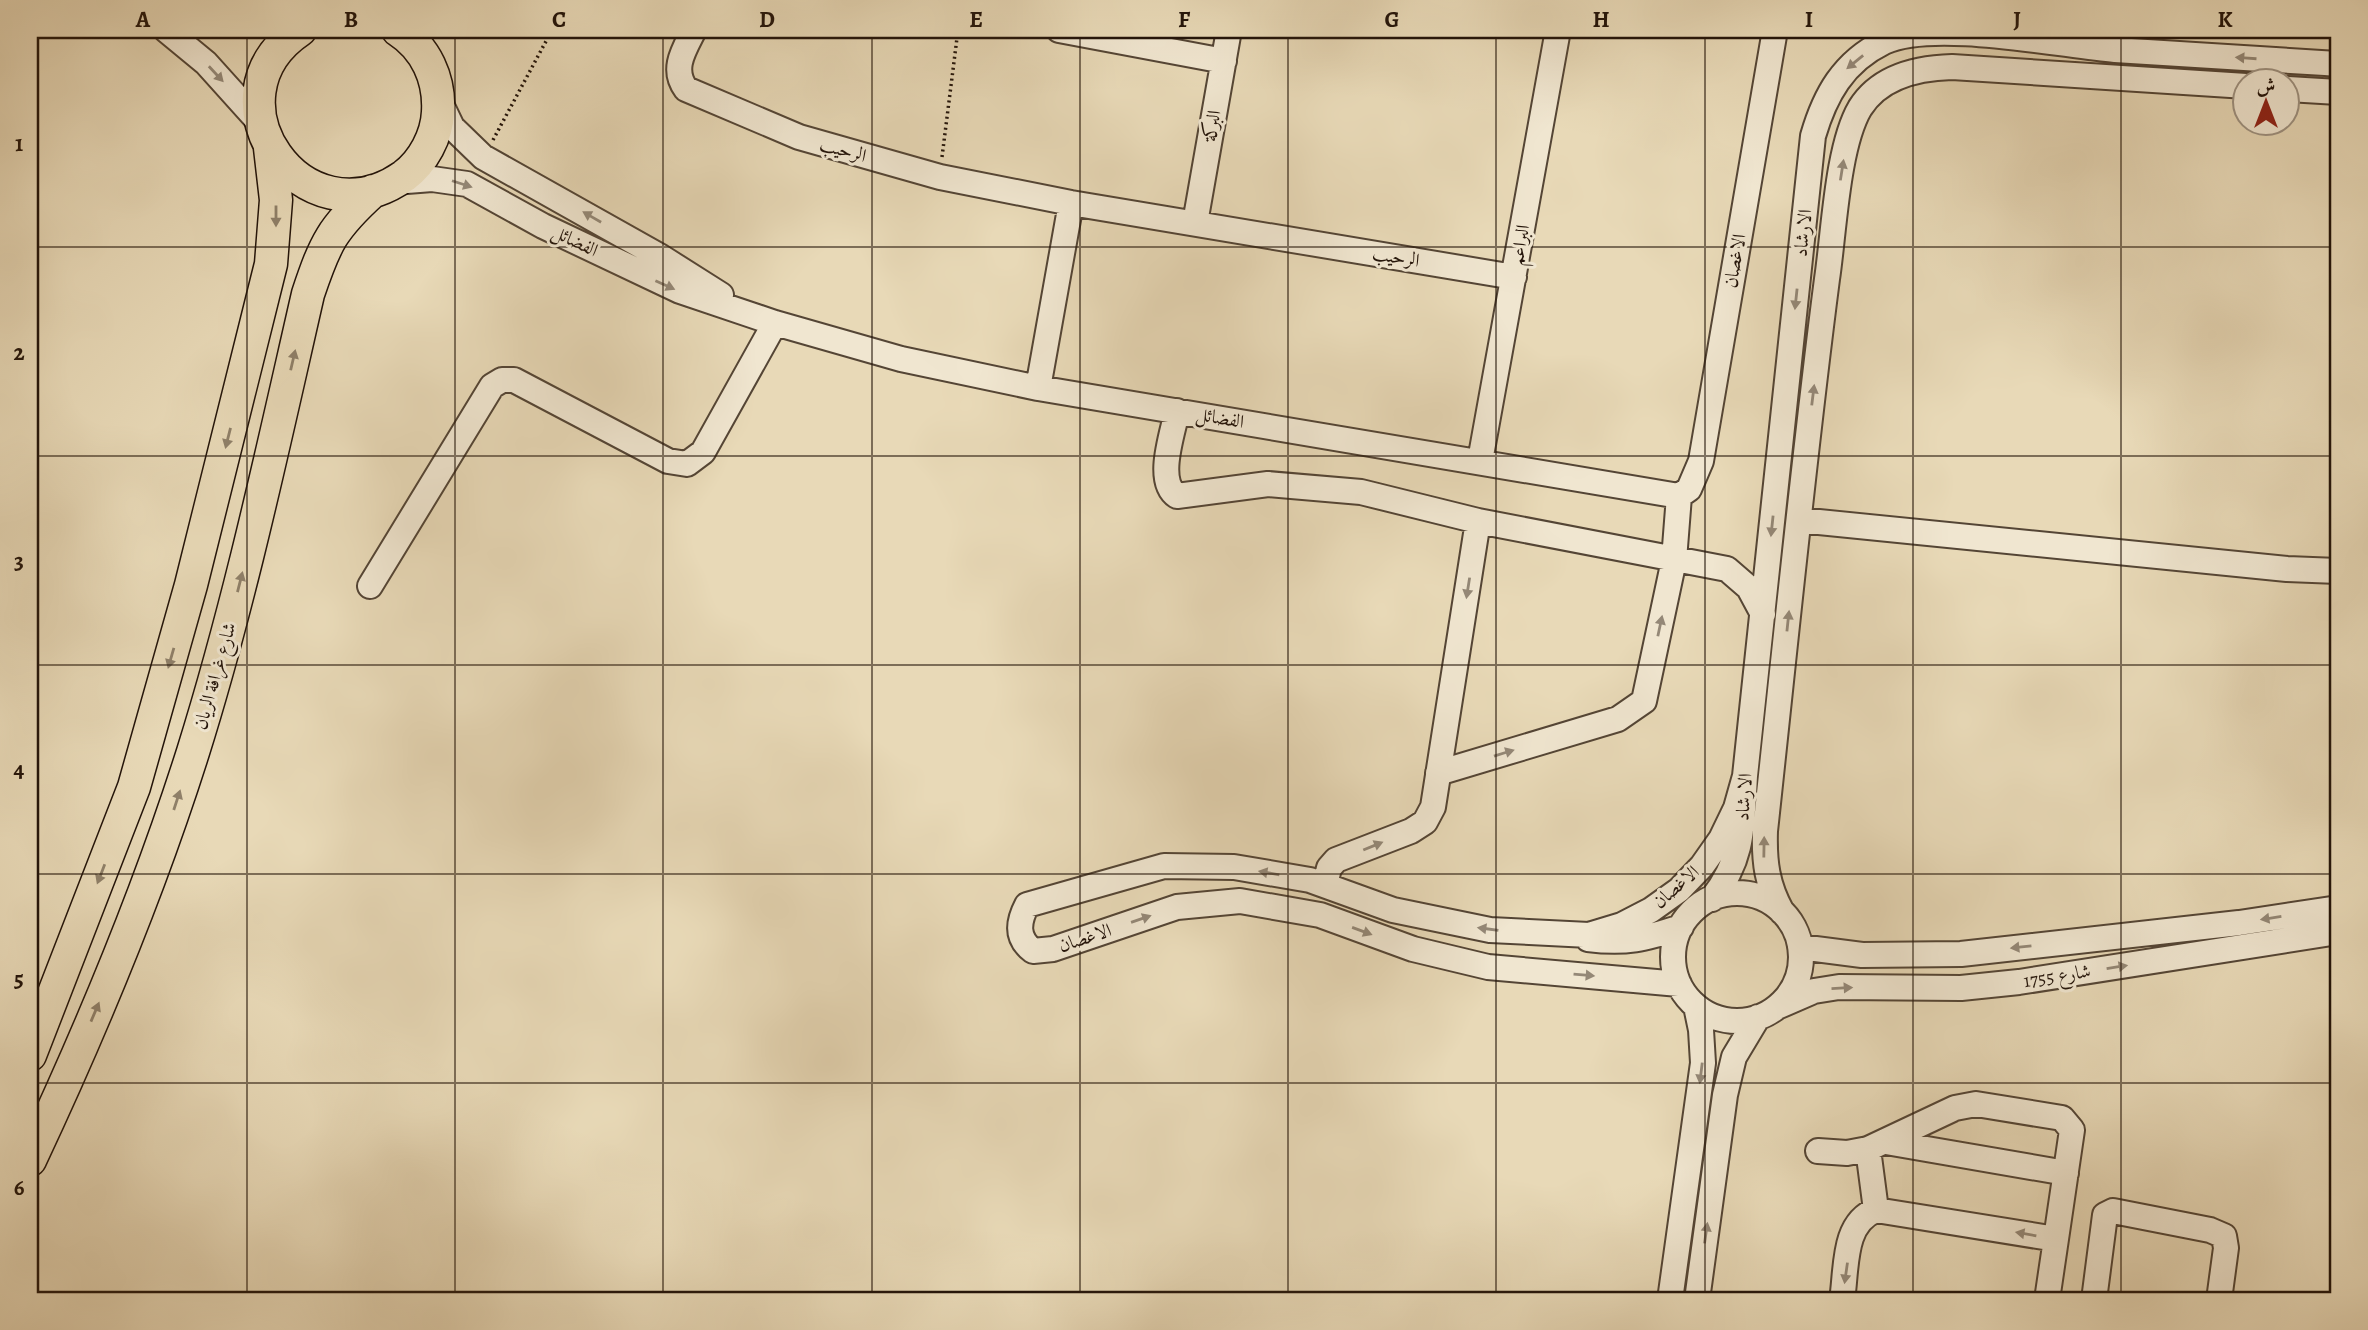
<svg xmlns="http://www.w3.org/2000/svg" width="2368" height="1330" font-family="Alegreya,Amiri,serif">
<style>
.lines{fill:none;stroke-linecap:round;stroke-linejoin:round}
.minor-casing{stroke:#544535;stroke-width:28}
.major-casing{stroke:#23140a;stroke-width:35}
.path{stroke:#23140a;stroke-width:3.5;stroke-dasharray:2 3.5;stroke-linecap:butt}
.minor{stroke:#f0e6d0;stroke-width:24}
.major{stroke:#e8d9b7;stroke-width:32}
.oneway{fill:#948877}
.oneway2{fill:#8f8069}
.grid{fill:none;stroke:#23140a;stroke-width:2;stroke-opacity:0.55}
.labels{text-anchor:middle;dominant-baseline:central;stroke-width:6;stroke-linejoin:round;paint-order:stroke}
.street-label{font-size:19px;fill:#23140a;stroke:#f0e6d0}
.neatline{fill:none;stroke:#23140a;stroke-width:2.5}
.grid-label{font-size:23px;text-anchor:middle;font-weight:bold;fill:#23140a}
</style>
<rect width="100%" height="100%" fill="#e8d9b7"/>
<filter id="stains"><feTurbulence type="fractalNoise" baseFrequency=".00286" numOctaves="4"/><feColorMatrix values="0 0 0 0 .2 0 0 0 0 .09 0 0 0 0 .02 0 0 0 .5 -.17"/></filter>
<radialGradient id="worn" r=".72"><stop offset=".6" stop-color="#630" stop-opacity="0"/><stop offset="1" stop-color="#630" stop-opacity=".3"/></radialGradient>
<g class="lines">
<!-- minor casing -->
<g class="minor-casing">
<path id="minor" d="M166 30 206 63 260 123
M694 30C684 50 671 69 686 89L799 137 940 177 1071 203 1514 277
M1059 30 1224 61
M2288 89 2338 92
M439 100 452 127 483 157 661 257 721 295
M394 182 432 179 467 184 543 226 680 291 775 323 901 359 1038 388 1679 496 1689 489 1701 461 1775 30
M1195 223 1229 30
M1038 388 1071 203
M1177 411C1173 433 1155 481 1177 496L1268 484 1361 492 1478 521 1727 569 1749 588 1763 614
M1480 461 1558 30
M1799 520 2287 569 2338 571
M370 586 492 386 502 380H514L668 461 687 464 703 452 775 323
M1438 773 1618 719 1644 701 1674 560 1679 496
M1325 885 1329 868 1336 860 1411 831 1425 822 1433 807 1478 521
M1673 957a64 64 0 1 1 128 0a64 64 0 1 1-128 0Z
M1712 899C1744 858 1742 826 1745 776L1813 136C1825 95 1843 62 1884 42 1933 19 2058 45 2115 50 2190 55 2264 59 2338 64
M1782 912C1767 885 1764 862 1765 831 1785 647 1803 463 1827 279 1834 233 1837 147 1860 108 1880 76 1917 68 1952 67L2246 86
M1588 939C1626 944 1645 939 1681 927
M1800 947 1862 955 1961 954 2239 923 2338 908
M1679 984 1488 967 1413 949 1320 915 1240 901 1177 907 1053 949 1033 951C1016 938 1018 922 1027 905L1164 866 1234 867 1310 880 1393 910 1490 930 1589 935 1622 925 1651 910 1679 890 1702 866 1721 839 1736 808 1745 776
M1777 1007 1814 991 1839 987 1961 988 2019 982 2338 932
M1886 1142 2066 1173
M1868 1149 1876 1210
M1818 1151 1847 1153 1868 1149 1955 1108 1976 1104 2062 1118 2072 1130 2056 1239
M1670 1300 1703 1063 1701 1030 1696 1006
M1697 1300 1725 1095 1734 1057 1758 1017
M1842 1300C1847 1269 1842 1223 1876 1210L2056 1239 2047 1300
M2094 1300 2105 1215 2113 1211 2210 1230 2224 1236 2226 1248 2219 1300"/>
</g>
<!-- major casing -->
<g class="major-casing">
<path id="major" d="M300 30C199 98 303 247 404 176 423 162 437 136 438 112 440 79 426 48 398 30
M30 1055 134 787 191 585 271 264 276 200 270 148
M30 1160C92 1028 149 891 193 752 240 602 273 447 308 294 325 243 332 228 373 191"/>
</g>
<!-- path -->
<path class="path" d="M493 140 552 30
M942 157 958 30"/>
<!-- minor -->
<use href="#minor" class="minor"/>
<!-- major -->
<use href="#major" class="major"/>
</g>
<!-- one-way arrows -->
<defs><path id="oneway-solid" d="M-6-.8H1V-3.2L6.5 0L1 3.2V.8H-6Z" transform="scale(1.75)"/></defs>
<g class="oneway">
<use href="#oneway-solid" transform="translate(2246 58) rotate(-176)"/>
<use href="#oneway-solid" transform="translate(1855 62) rotate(141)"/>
<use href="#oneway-solid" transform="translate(216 74) rotate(47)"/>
<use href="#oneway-solid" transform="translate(1842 170) rotate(-81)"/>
<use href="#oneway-solid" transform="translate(462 184) rotate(18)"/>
<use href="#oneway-solid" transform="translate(592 217) rotate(-150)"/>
<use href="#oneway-solid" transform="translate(665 285) rotate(24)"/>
<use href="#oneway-solid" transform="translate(1796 299) rotate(96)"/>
<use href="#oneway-solid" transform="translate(1813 395) rotate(-83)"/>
<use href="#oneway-solid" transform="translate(1772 526) rotate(96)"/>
<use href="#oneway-solid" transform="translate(1468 588) rotate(99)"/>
<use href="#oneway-solid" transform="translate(1788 621) rotate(-84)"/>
<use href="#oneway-solid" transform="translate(1660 626) rotate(-78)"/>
<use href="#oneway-solid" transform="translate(1504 753) rotate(-17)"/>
<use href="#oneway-solid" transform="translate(1373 846) rotate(-22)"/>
<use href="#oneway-solid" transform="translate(1764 847) rotate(-89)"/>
<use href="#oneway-solid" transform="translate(1269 873) rotate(-170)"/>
<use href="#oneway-solid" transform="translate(2271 918) rotate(171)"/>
<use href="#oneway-solid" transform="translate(1141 919) rotate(-19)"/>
<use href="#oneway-solid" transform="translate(1488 929) rotate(-172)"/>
<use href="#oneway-solid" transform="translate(1362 931) rotate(20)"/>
<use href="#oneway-solid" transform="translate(2021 947) rotate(174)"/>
<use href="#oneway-solid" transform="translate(2117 967) rotate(-9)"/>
<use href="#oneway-solid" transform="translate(1584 975) rotate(5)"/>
<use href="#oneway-solid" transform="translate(1842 988) rotate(-3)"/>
<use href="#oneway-solid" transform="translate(1701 1073) rotate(97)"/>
<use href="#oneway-solid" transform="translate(1706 1233) rotate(-82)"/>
<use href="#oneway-solid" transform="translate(2026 1234) rotate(-170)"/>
<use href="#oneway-solid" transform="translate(1846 1273) rotate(98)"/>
</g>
<g class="oneway2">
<use href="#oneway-solid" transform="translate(276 216) rotate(90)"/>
<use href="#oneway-solid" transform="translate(293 360) rotate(-77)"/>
<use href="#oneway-solid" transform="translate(228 438) rotate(104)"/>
<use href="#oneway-solid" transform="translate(240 582) rotate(-76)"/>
<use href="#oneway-solid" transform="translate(171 658) rotate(106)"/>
<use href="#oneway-solid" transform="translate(177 800) rotate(-72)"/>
<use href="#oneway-solid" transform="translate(101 874) rotate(111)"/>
<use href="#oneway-solid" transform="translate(95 1012) rotate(-67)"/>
</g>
<!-- grid -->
<path class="grid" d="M247 30V1300M455 30V1300M663 30V1300M872 30V1300M1080 30V1300M1288 30V1300M1496 30V1300M1705 30V1300M1913 30V1300M2121 30V1300M30 247H2338M30 456H2338M30 665H2338M30 874H2338M30 1083H2338"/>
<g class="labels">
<!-- street labels -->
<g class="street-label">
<text transform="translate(1212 126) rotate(-80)">البركة</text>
<text transform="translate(843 150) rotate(16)">الرحيب</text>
<text transform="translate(1803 233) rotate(-84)">الارشاد</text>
<text transform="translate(575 241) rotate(26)">الفضائل</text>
<text transform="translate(1520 245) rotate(-80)">البراعم</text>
<text transform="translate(1396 257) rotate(10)">الرحيب</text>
<text transform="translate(1735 261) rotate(-80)">الاغصان</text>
<text transform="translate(1220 418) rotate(10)">الفضائل</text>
<text transform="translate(215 676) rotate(-74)">شارع غرافة الريان</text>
<text transform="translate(1744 797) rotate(-86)">الارشاد</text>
<text transform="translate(1676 887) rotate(-41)">الاغصان</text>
<text transform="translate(1085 938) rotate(-18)">الاغصان</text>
<text transform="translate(2057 976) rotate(-9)">شارع 1755</text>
</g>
</g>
<!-- margin -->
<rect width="2368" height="1330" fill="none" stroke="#e8d9b7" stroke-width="77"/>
<!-- north arrow -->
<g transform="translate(2266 102)"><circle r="33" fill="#f0e6d0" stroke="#9e9281" stroke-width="2"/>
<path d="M0-5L12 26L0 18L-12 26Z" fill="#8f2418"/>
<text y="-10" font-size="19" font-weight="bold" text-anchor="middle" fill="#23140a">ش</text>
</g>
<rect x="38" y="38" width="2292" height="1254" class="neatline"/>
<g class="grid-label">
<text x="143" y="27">A</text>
<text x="351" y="27">B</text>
<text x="559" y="27">C</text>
<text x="767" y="27">D</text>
<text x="976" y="27">E</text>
<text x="1184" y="27">F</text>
<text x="1392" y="27">G</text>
<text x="1601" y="27">H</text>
<text x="1809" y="27">I</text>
<text x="2017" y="27">J</text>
<text x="2225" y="27">K</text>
<text x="19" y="151">1</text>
<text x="19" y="360">2</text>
<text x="19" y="569">3</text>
<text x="19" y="777">4</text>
<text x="19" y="986">5</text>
<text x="19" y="1195">6</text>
</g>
<rect width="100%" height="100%" filter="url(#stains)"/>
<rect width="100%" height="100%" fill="url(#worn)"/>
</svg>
